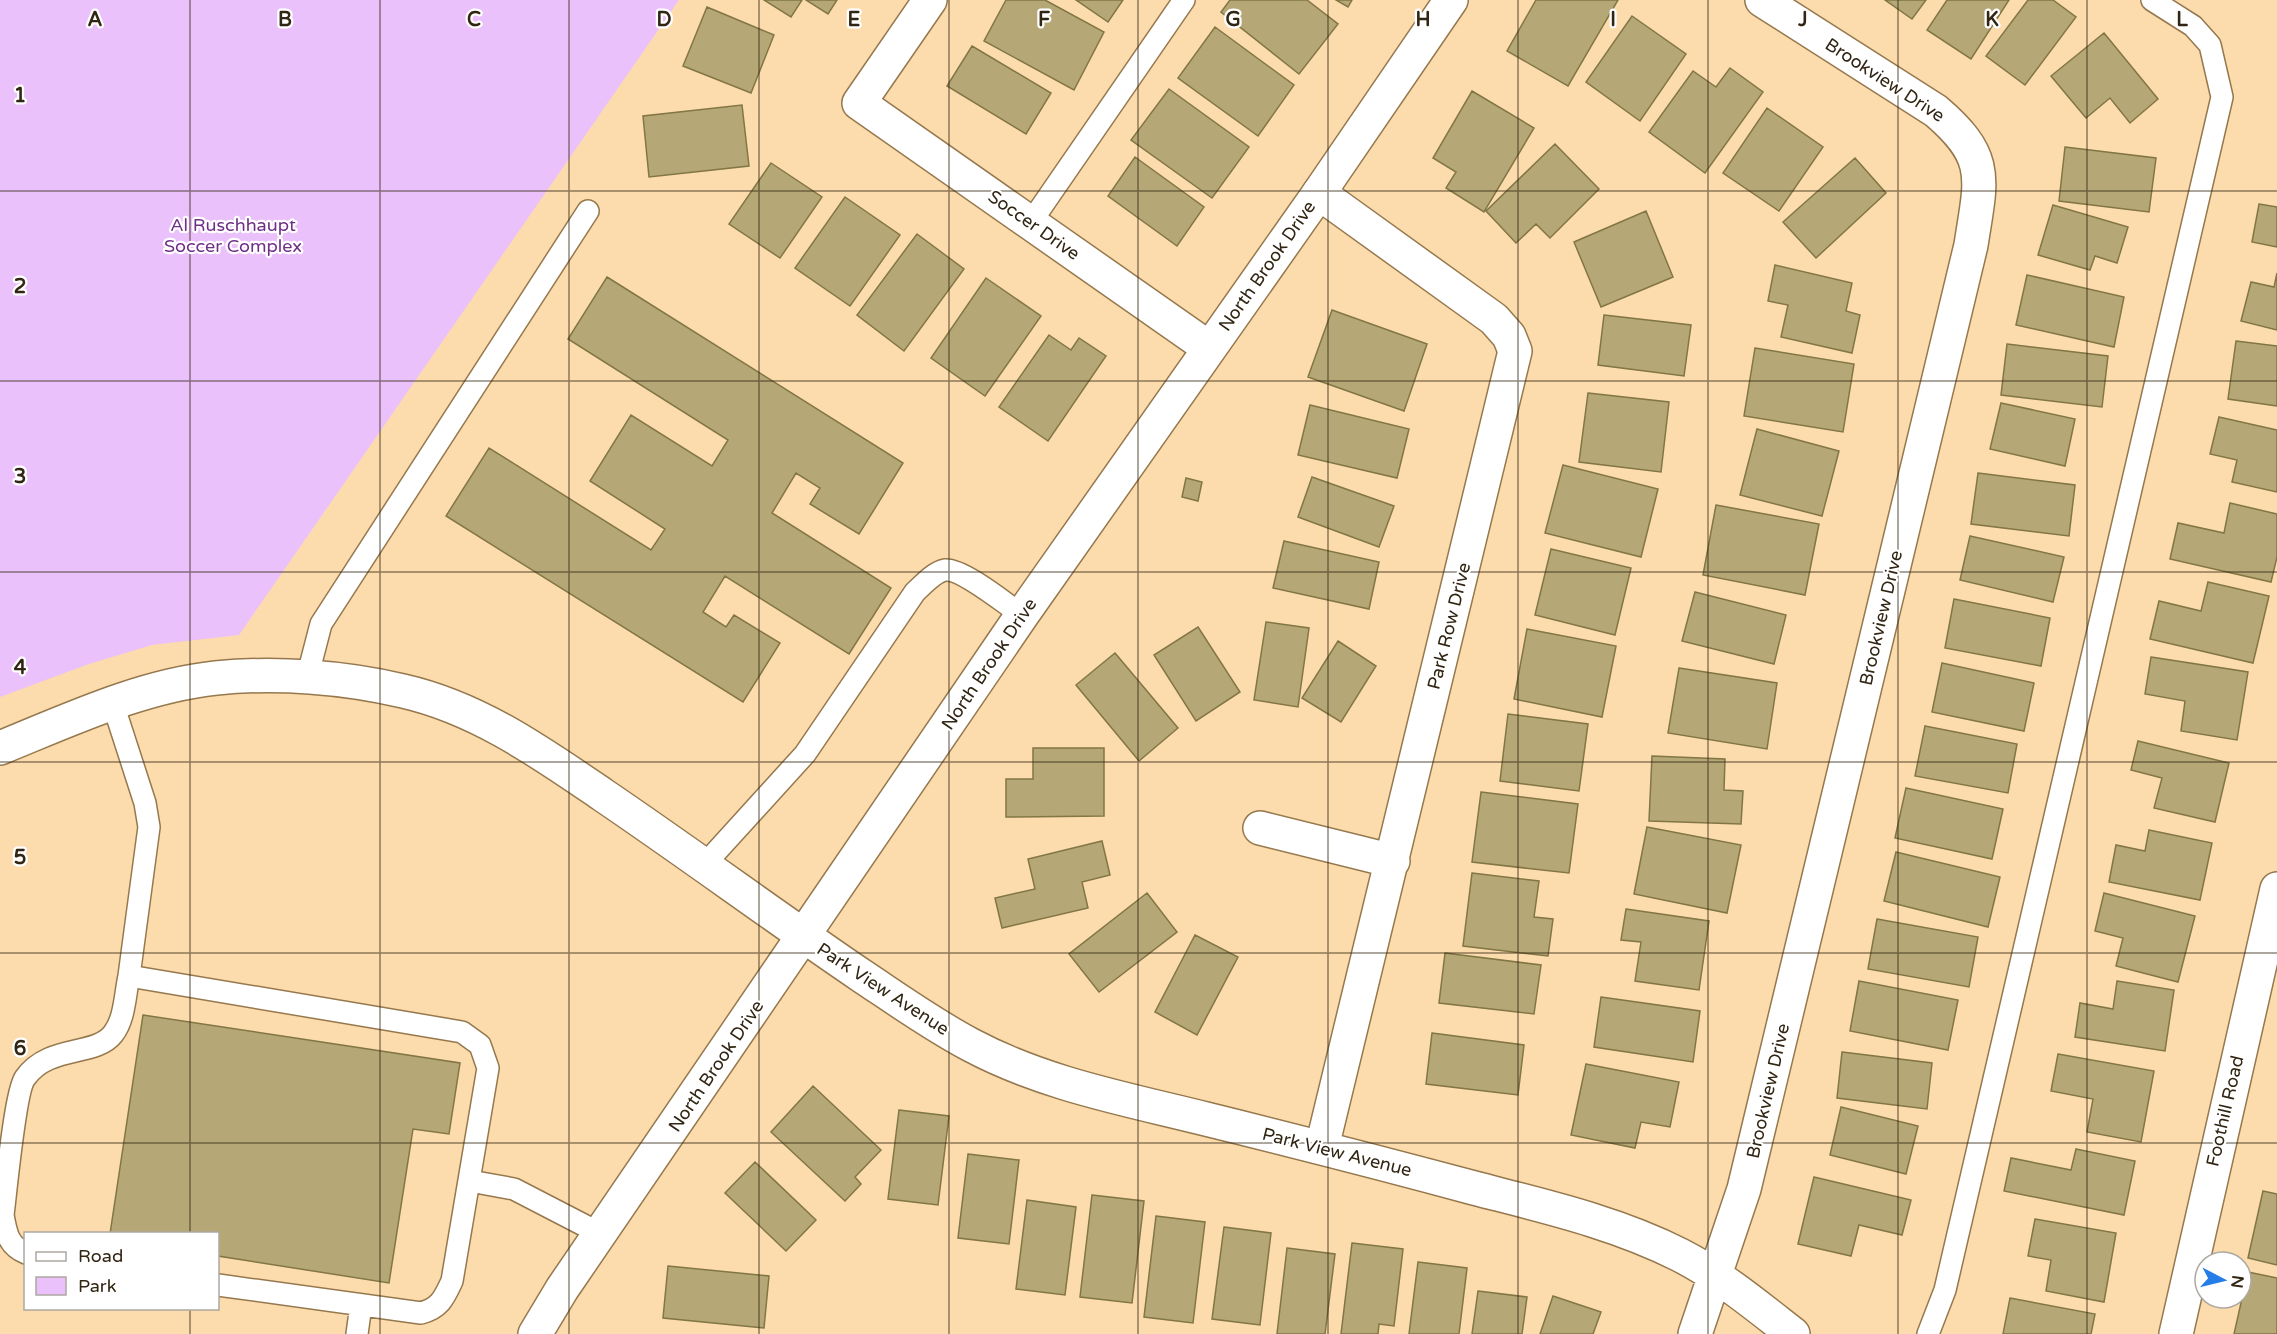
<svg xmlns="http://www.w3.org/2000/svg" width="2277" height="1334" font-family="'Varela Round',sans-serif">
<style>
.green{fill:#ebc1fc}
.building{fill:#b5a876;stroke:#827645;stroke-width:1.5}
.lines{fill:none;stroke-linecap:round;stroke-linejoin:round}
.service-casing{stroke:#95784d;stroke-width:24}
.minor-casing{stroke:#95784d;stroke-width:36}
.tertiary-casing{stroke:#95784d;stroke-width:36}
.service{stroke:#fff;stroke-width:21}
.minor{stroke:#fff;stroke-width:33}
.tertiary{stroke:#fff;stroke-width:33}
.grid{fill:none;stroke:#312513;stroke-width:1.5;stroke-opacity:0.55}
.labels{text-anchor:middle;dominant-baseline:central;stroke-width:4.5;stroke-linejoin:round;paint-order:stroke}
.street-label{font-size:18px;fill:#312513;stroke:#fff}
.park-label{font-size:18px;fill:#702f87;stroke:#fff}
.grid-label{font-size:20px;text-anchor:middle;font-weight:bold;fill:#312513;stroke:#fff;stroke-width:4.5;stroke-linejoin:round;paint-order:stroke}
</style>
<rect width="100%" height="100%" fill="#fcdbad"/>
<!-- green -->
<path class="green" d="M0 0H679L239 635 152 645 89 664 0 697Z"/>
<!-- building -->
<path class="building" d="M764 0H802L791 17Z
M806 0H837L828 14Z
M1006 0H1045L1104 32 1074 90 984 41Z
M1076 0H1123L1108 22Z
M1230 0H1307L1338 24 1299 74 1221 12Z
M1336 0H1352L1348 7Z
M1536 0H1618L1568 86 1507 51Z
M1885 0H1926L1912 19Z
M1947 0H2009L1971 59 1927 30Z
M2028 0H2053L2076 17 2025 85 1986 56Z
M707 7 774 35 751 93 683 66Z
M1632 16 1686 54 1640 121 1586 82Z
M1215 27 1294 85 1258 136 1178 78Z
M2104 33 2158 99 2130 123 2110 98 2086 118 2051 76Z
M972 46 1051 93 1026 134 947 86Z
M1730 68 1763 92 1705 173 1649 132 1693 71 1716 87Z
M1169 89 1249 147 1212 198 1131 140Z
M1472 91 1534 128 1484 212 1446 188 1456 172 1433 158Z
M742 105 749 166 649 177 643 116Z
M1767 108 1823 147 1779 211 1723 173Z
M1555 144 1599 189 1550 238 1536 224 1516 243 1486 211Z
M2065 147 2156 158 2149 212 2059 201Z
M1135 157 1204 207 1177 246 1108 196Z
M1855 158 1886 193 1816 258 1783 222Z
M771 163 822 197 780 258 729 224Z
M845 197 900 235 850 306 795 268Z
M2259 204 2277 207V247L2252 242Z
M2053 205 2128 227 2117 263 2095 256 2090 270 2038 255Z
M1646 211 1673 277 1601 307 1574 242Z
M917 234 964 269 904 351 857 315Z
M1775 265 1852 283 1846 311 1860 315 1852 353 1781 337 1788 305 1768 301Z
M2277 273V330L2241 321 2251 282 2274 287Z
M2027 275 2124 297 2114 347 2016 325Z
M607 277 903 463 859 534 810 504 820 488 796 473 772 513 891 588 849 654 725 576 703 612 726 627 734 615 780 643 743 702 446 516 489 448 651 550 665 529 590 481 631 415 712 466 728 440 568 339Z
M986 278 1041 316 985 396 931 358Z
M1332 310 1427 344 1404 411 1308 377Z
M1604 315 1691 325 1684 376 1598 365Z
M1049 335 1071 350 1079 338 1106 356 1048 441 999 407Z
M2236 341 2277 346V406L2228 399Z
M2007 344 2108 356 2102 407 2001 395Z
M1755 348 1854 364 1843 432 1744 416Z
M1588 393 1669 402 1661 472 1579 462Z
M2001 403 2075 419 2065 466 1990 449Z
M1310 405 1409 429 1397 478 1298 455Z
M2219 417 2277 430V492L2232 482 2237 460 2210 454Z
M1757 429 1839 451 1822 516 1740 495Z
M1563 465 1658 489 1641 557 1545 533Z
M1978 473 2075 485 2069 536 1971 524Z
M1312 477 1394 506 1379 547 1298 517Z
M1186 478 1202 482 1198 501 1182 497Z
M2230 503 2277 514V557L2271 582 2170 559 2178 523 2224 533Z
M1716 505 1819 524 1805 595 1703 575Z
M1970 536 2064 557 2053 602 1960 580Z
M1284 541 1379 562 1369 609 1273 588Z
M1551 549 1631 568 1615 635 1535 615Z
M2208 582 2269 596 2253 663 2150 639 2159 601 2201 611Z
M1695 592 1786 615 1774 664 1682 641Z
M1954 599 2050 618 2041 666 1945 648Z
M1266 622 1309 628 1298 707 1254 700Z
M1198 627 1240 692 1196 721 1154 655Z
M1527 629 1616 646 1602 717 1514 699Z
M1338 641 1376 666 1341 722 1302 698Z
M1115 653 1178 728 1139 761 1076 685Z
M2151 657 2248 672 2237 740 2181 731 2185 701 2145 694Z
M1942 663 2034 683 2024 731 1932 712Z
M1679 668 1777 683 1767 749 1668 733Z
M1508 714 1588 724 1579 791 1500 781Z
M1925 726 2017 744 2008 793 1915 776Z
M2138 741 2229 763 2215 822 2154 808 2162 778 2131 770Z
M1033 748H1104V816L1006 817V779H1033Z
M1652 756 1725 759 1724 790 1743 791 1741 824 1649 821Z
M1906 788 2003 809 1992 859 1895 838Z
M1481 792 1578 804 1569 873 1472 862Z
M1647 827 1741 845 1727 913 1634 894Z
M2149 830 2212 843 2200 900 2109 882 2116 845 2145 851Z
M1102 841 1110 875 1082 882 1088 908 1002 928 995 898 1035 889 1028 859Z
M1896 852 2000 877 1988 927 1884 901Z
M1472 873 1539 881 1534 917 1553 919 1548 956 1463 946Z
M1147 893 1177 932 1099 992 1069 954Z
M2104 893 2195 916 2178 982 2116 966 2123 938 2095 931Z
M1626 909 1709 921 1699 990 1635 981 1641 942 1621 940Z
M1877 919 1978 937 1969 987 1868 969Z
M1195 935 1238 957 1197 1035 1155 1012Z
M1445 953 1541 965 1534 1014 1439 1003Z
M1859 981 1958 1000 1948 1050 1850 1031Z
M2117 981 2174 990 2165 1051 2075 1037 2080 1003 2113 1009Z
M1601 997 1700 1011 1693 1062 1594 1047Z
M143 1015 460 1063 449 1134 413 1129 389 1283 218 1256V1234H110Z
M1432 1033 1524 1045 1518 1095 1426 1084Z
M1842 1052 1932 1063 1927 1109 1837 1098Z
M2058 1054 2154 1071 2141 1142 2087 1132 2093 1099 2051 1091Z
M1586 1064 1679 1082 1670 1127 1641 1122 1635 1148 1571 1135Z
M813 1086 881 1150 855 1177 861 1184 845 1201 771 1132Z
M1841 1107 1918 1126 1906 1174 1830 1155Z
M899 1110 949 1116 938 1205 888 1199Z
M2076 1149 2135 1161 2124 1215 2004 1191 2011 1158 2071 1170Z
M968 1154 1019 1160 1009 1244 958 1238Z
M755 1162 816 1220 786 1251 725 1193Z
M1814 1177 1911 1200 1902 1235 1859 1225 1851 1256 1798 1244Z
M2263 1191 2277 1194V1265L2248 1258Z
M1092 1195 1144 1201 1132 1303 1080 1297Z
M1027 1200 1076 1207 1065 1295 1016 1289Z
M1156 1216 1205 1222 1193 1323 1144 1317Z
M2035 1219 2116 1233 2104 1302 2046 1291 2051 1260 2028 1256Z
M1224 1227 1271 1233 1260 1325 1212 1319Z
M1352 1243 1403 1249 1394 1326 1379 1324 1378 1334H1341Z
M1287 1248 1335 1254 1325 1334H1277Z
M1418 1262 1467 1268 1459 1334H1409Z
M668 1266 769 1276 764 1328 663 1318Z
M2248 1272 2277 1278V1334H2234Z
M1478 1291 1527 1297 1522 1334H1472Z
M1553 1296 1601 1312 1593 1334H1540Z
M2010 1298 2095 1314 2091 1334H2003Z"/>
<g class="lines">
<!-- service casing -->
<g class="service-casing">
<path id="service" d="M1031 222 1184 0
M307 678 321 624 588 211
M113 704 145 803 149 827 129 976 462 1032 480 1045 488 1068 452 1281C444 1298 440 1308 421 1313L218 1285
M705 864 805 754 915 592C923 585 934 572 945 570 962 568 1007 605 1022 615
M470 1181 514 1189 601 1234
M26 1253C8 1246 6 1232 3 1215 6 1192 15 1092 25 1078 49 1044 95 1057 113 1034 125 1019 125 994 129 976
M357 1334 361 1305
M1928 1334 1945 1290 2222 97 2210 45 2193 26 2152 0"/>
</g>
<!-- minor casing -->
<g class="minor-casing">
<path id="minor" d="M930 0 859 103 1209 348
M1319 193 1494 319 1509 336 1515 351 1322 1147
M0 748C69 720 141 686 216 678 276 672 344 677 403 691 478 708 540 752 603 795 690 854 775 917 862 976 898 1000 933 1025 971 1045 1044 1084 1126 1099 1206 1119 1295 1141 1385 1164 1474 1188 1543 1206 1615 1222 1680 1255 1721 1276 1757 1306 1793 1334
M1260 828 1393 861
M1695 1334 1744 1189 1971 245C1981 179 1991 158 1936 111L1762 0
M2176 1334 2277 889"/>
</g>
<!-- tertiary casing -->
<g class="tertiary-casing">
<path id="tertiary" d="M535 1334 562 1289 1022 615 1319 193 1451 0"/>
</g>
<!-- service -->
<use href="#service" class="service"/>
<!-- minor -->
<use href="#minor" class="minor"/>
<!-- tertiary -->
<use href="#tertiary" class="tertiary"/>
</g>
<!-- grid -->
<path class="grid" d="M190 0V1234M380 0V1334M569 0V1334M759 0V1334M949 0V1334M1138 0V1334M1328 0V1334M1518 0V1334M1708 0V1334M1898 0V1334M2087 0V1334M0 191H2277M0 381H2277M0 572H2277M0 762H2277M0 953H2277M0 1143H2277M190 1308V1334"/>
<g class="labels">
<!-- street labels -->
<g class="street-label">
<text transform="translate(1885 80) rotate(33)">Brookview Drive</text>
<text transform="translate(1034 225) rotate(35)">Soccer Drive</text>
<text transform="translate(1267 266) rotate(-55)">North Brook Drive</text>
<text transform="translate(1881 618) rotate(-77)">Brookview Drive</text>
<text transform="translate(1449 626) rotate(-76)">Park Row Drive</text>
<text transform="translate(989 664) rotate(-56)">North Brook Drive</text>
<text transform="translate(883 989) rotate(33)">Park View Avenue</text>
<text transform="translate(716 1066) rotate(-56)">North Brook Drive</text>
<text transform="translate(1768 1091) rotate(-77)">Brookview Drive</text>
<text transform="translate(2225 1111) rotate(-77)">Foothill Road</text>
<text transform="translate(1337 1152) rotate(14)">Park View Avenue</text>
</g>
<!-- park labels -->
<g class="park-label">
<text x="233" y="225">Al Ruschhaupt<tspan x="233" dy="21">Soccer Complex</tspan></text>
</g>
</g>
<g class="grid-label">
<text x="95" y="26">A</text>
<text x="285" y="26">B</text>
<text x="474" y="26">C</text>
<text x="664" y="26">D</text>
<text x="854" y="26">E</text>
<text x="1044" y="26">F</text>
<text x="1233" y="26">G</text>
<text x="1423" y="26">H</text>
<text x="1613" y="26">I</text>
<text x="1803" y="26">J</text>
<text x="1992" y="26">K</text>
<text x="2182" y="26">L</text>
<text x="20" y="102">1</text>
<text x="20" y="293">2</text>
<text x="20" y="483">3</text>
<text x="20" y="674">4</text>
<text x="20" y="864">5</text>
<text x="20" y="1055">6</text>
</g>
<!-- legend -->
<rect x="24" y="1232" width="195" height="78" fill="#ffffff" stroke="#ada8a1" stroke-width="1.5"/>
<rect x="36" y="1252" width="30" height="9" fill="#ffffff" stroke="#ada8a1" stroke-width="1.5"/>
<text x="78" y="1262" font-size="18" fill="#312513">Road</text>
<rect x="36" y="1277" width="30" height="18" fill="#ebc1fc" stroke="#ada8a1" stroke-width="1.5"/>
<text x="78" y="1292" font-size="18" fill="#312513">Park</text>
<!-- north arrow -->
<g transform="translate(2223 1280) rotate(97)"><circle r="28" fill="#ffffff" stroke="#ada8a1" stroke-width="1.5"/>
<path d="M0-4.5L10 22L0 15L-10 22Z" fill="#257ee8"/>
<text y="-9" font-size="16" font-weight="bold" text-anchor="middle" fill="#312513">N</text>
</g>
</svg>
